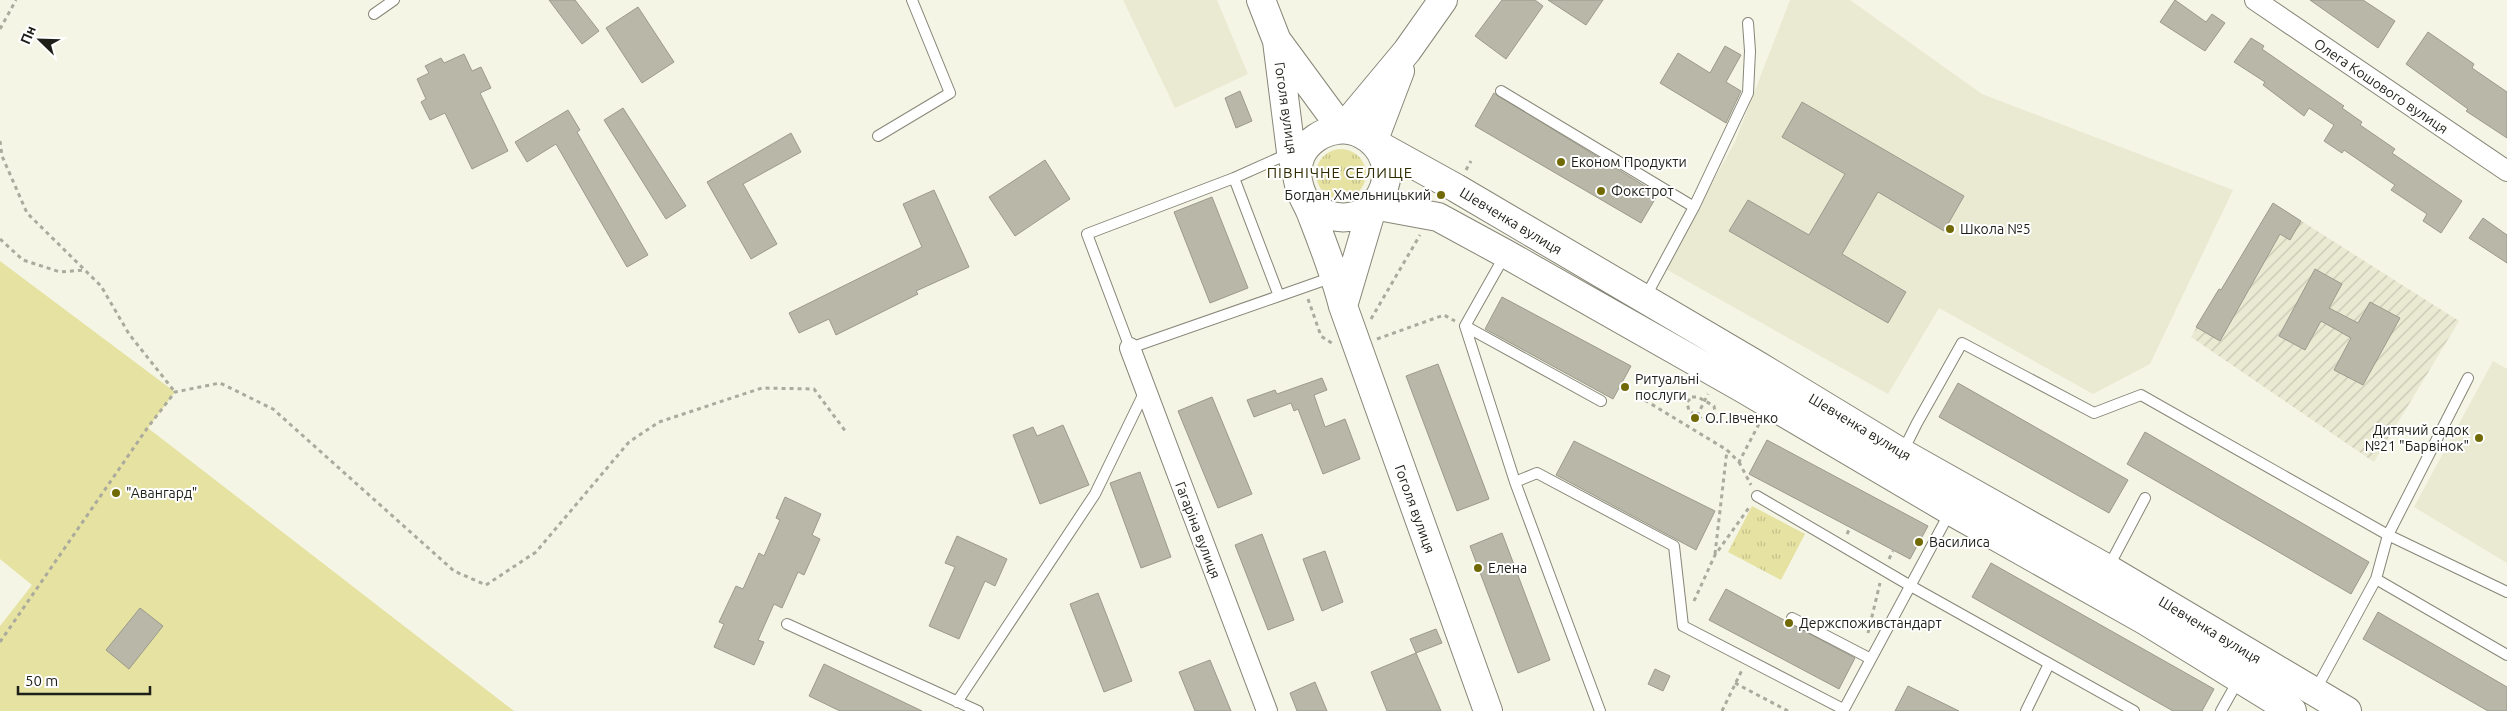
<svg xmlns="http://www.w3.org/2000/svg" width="2507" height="711" font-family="Ubuntu,sans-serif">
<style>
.built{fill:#eae9d2}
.industrial{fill:url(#industrial-furrows)}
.grass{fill:url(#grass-tufts)}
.garden{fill:#e6e2a2}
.building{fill:#b8b7a8;stroke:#9b9a8c}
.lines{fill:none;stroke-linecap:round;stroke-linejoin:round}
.lane-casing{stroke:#878678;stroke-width:12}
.street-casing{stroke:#878678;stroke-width:22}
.secondary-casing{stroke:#878678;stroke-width:30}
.path{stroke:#aaaa9d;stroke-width:3;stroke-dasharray:4 4;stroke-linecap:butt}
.lane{stroke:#fff;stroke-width:10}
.street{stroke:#fff;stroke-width:20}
.secondary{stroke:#fff;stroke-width:28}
.poi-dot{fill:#716a04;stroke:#fff;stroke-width:2}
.labels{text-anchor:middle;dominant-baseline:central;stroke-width:4;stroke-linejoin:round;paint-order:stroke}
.street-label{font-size:14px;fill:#1f1f19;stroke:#fff}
.poi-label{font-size:14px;fill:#1f1f19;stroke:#fff;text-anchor:start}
.neighbourhood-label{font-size:15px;letter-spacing:1px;fill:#2f2c01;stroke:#fff}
</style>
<defs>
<pattern id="industrial-furrows" width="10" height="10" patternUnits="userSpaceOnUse" patternTransform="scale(1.25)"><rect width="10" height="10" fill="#eae9d2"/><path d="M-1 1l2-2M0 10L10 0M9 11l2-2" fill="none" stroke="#c8c7b4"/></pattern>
<pattern id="grass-tufts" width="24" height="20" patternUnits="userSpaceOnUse" patternTransform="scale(1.25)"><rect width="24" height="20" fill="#e6e2a2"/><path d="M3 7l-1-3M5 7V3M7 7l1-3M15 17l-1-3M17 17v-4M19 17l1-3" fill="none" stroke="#c5c18b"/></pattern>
</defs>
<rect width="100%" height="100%" fill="#f5f5e5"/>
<!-- built -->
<path class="built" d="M1123 0H1217L1248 74 1175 108Z
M1790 0H1850L1982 94 2233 190 2150 364 2093 394 1939 308 1888 394 1664 268 1735 142Z
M2493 361 2507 369V563L2414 507Z"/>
<!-- industrial -->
<path class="industrial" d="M2273 203 2459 321 2374 462 2191 337 2219 289 2222 290Z"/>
<!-- grass -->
<path class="grass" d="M1316 174a25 25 0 1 1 50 0a25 25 0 1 1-50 0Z
M1752 506 1805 534 1781 580 1728 552Z"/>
<!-- garden -->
<path class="garden" d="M0 261 175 392 148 428 514 711H0V626L32 585 0 559Z"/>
<!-- building -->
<path class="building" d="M549 0H575L599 31 582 44Z
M1502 0H1535L1543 6 1506 59 1475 36Z
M1548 0H1603L1586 25Z
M2175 0 2206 22 2212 14 2225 23 2205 51 2160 22Z
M2310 0H2363L2395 21 2378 48Z
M638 7 674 62 642 83 606 28Z
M2428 32 2474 64 2472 68 2507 92V138L2466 111 2468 109 2406 64Z
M2251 38 2264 46 2262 49 2344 106 2342 108 2362 122 2360 125 2395 149 2392 153 2462 201 2441 233 2423 221 2427 214 2391 190 2395 185 2344 150 2342 153 2324 141 2334 125 2309 108 2304 116 2263 85 2265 82 2234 62Z
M1725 46 1741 55 1726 82 1741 91 1726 123 1660 83 1678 53 1710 73Z
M464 54 472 71 481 67 491 88 480 93 508 151 472 169 445 113 430 120 421 102 426 99 417 79 429 73 425 66 441 58 444 63Z
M1240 91 1252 121 1236 128 1225 98Z
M1494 93 1658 194 1641 223 1475 126Z
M1802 102 1964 196 1944 231 1878 192 1842 254 1906 292 1888 323 1729 231 1748 200 1809 235 1845 174 1782 137Z
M623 108 686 206 666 219 604 120Z
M568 110 580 130 577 132 648 255 627 267 556 144 527 162 515 142Z
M791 133 801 152 743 184 777 244 751 259 707 182Z
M1045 160 1070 199 1015 236 989 197Z
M934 190 969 267 916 291 918 294 836 335 829 319 799 333 789 313 922 247 903 204Z
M1212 197 1248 288 1210 303 1174 212Z
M2273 203 2301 221 2290 240 2280 234 2220 341 2196 327 2219 289 2221 290Z
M2483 218 2507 235V263L2469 238Z
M2315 269 2342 284 2329 308 2358 323 2370 302 2400 318 2363 385 2334 370 2351 338 2321 321 2305 350 2279 336Z
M1502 297 1631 366 1613 399 1485 329Z
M1438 364 1489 499 1457 511 1406 376Z
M1322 378 1327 390 1314 395 1325 427 1345 419 1360 459 1323 474 1298 409 1294 411 1291 403 1254 417 1247 400 1275 390 1277 394Z
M1958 383 2128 480 2109 513 1939 417Z
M1212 397 1252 494 1218 508 1178 411Z
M1063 425 1089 485 1040 504 1013 435 1033 427 1037 436Z
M2145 432 2369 562 2351 594 2127 464Z
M1767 440 1928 526 1910 559 1749 474Z
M1574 441 1715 511 1696 550 1556 475Z
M1140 472 1171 557 1141 568 1110 483Z
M785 497 821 514 812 535 820 539 804 575 798 572 782 608 774 604 758 640 764 642 754 665 714 647 724 624 719 622 736 586 743 589 759 553 764 556 780 520 776 518Z
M1502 533 1550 660 1518 673 1470 546Z
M1262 534 1294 620 1268 630 1235 545Z
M957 536 1007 559 995 586 985 581 959 639 929 626 955 567 945 563Z
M1325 551 1343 602 1322 611 1303 559Z
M1991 563 2214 689 2202 711H2173L1972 597Z
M1726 589 1855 658 1839 689 1709 620Z
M1098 593 1132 681 1104 692 1070 604Z
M140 608 163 626 129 669 106 650Z
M2378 612 2507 687V711H2488L2363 639Z
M1436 629 1442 643 1416 653 1410 639Z
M1416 653 1441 711H1387L1371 672Z
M1210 660 1231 711H1195L1179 672Z
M824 664 922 711H840L809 696Z
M1655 669 1670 676 1663 691 1648 684Z
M1315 682 1327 711H1297L1290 693Z
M1908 686 1959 711H1895Z"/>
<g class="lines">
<!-- lane casing -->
<g class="lane-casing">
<path id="lane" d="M374 14 394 0
M1501 91 1694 207
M878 136 950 93 912 0
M1290 153 1234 178 1279 296 1333 277
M1234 178 1087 234 1130 348 1279 296
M1505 255 1465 326 1515 482 1600 711
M1645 298 1694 207 1748 93 1750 51 1748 23
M1465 326 1601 401
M1902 453 1917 423 1962 343 2094 413 2141 395 2388 535 2507 592
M1515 482 1537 473 1674 546 1683 626 1843 709
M1757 496 1909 585 2134 711
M2108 568 2145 498
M2376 579 2507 655
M1792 618 1871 659
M787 624 978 711
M2315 691 2376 579 2388 535 2468 378
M957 702 1095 494 1145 391
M1843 711 1950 512
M2026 711 2049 664
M2221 711 2239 679"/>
</g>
<!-- street casing -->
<g class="street-casing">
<path id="street" d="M2255 0 2507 171
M1130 348 1267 711"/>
</g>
<!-- secondary casing -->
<g class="secondary-casing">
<path id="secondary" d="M1261 0 1277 41 1291 152 1297 174
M1278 42 1342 129
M1342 129 1407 51 1443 0
M1373 142 1456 188 1757 365 1902 453 2108 569 2347 711
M1373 142 1400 71
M1307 203C1366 249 1413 173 1369 139 1360 132 1348 128 1337 130 1322 132 1308 141 1301 155 1297 165 1296 175 1299 185 1301 195 1307 203 1311 213 1323 244 1335 274 1343 306L1488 711
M1373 205 1438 217 1506 254 1744 389 1951 511 2146 621 2292 711
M1343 306 1373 205"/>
</g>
<!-- path -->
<path class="path" d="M0 29 16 0
M0 141 2 156 27 213 101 286 129 334 175 392
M1466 170 1471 161
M0 239 23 260 60 272 84 270
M1308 299 1321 336 1333 344
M1371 319 1420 235
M1377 339 1444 315 1455 321
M1638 396 1727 450 1739 462 1760 422
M1692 397H1698L1714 406 1715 412 1712 418 1702 419 1689 411 1687 402Z
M1697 416 1708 394
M1739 462 1751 485
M1847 534 1850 528
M1715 554 1727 450
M1889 559 1893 551
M1694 601 1715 555 1750 506
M1868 633 1880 583
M0 642 148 427 175 392 220 383 273 409 454 571 486 585 536 552 629 442 659 422 762 388 814 389 846 432
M1735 683 1788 711
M1722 711 1742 670"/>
<!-- lane -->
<use href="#lane" class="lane"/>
<!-- street -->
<use href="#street" class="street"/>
<!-- secondary -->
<use href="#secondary" class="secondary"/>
</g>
<!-- markers -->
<g class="poi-dot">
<circle cx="1561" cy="162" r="5"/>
<circle cx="1601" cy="191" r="5"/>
<circle cx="1441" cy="195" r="5"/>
<circle cx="1950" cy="229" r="5"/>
<circle cx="1625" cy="387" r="5"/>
<circle cx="1695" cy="418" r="5"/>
<circle cx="2479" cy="438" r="5"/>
<circle cx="116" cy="493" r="5"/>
<circle cx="1919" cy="542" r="5"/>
<circle cx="1478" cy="568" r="5"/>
<circle cx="1789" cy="623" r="5"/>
</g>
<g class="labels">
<!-- street labels -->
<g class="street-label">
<text transform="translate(2381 86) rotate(34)">Олега Кошового вулиця</text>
<text transform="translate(1286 108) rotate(82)">Гоголя вулиця</text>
<text transform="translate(1511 221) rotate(31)">Шевченка вулиця</text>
<text transform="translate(1860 427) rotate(31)">Шевченка вулиця</text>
<text transform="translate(1415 509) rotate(70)">Гоголя вулиця</text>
<text transform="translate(1198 530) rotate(69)">Гагаріна вулиця</text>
<text transform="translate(2210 630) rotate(31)">Шевченка вулиця</text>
</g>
<!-- poi labels -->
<g class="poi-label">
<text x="1571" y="162">Економ Продукти</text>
<text x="1611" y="191">Фокстрот</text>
<text x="1431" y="195" text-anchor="end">Богдан Хмельницький</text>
<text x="1960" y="229">Школа №5</text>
<text x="1635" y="379">Ритуальні<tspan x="1635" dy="16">послуги</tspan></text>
<text x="1705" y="418">О.Г.Івченко</text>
<text x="2469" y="430" text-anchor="end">Дитячий садок<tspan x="2469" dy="16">№21 "Барвінок"</tspan></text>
<text x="126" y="493">"Авангард"</text>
<text x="1929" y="542">Василиса</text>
<text x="1488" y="568">Елена</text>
<text x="1799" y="623">Держспоживстандарт</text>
</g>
<!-- neighbourhood labels -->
<g class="neighbourhood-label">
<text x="1340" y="172">ПІВНІЧНЕ СЕЛИЩЕ</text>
</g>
</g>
<!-- north arrow -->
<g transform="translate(40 40) rotate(293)" stroke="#ffffff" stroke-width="4" paint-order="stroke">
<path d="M0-4L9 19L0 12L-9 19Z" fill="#1f1f19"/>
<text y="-8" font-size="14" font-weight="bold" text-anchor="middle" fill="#1f1f19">Пн</text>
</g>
<!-- scale -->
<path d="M18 686v8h132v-8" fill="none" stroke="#1f1f19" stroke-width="2.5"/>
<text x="25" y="686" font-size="15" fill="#1f1f19" stroke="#ffffff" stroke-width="4" paint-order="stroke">50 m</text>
</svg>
